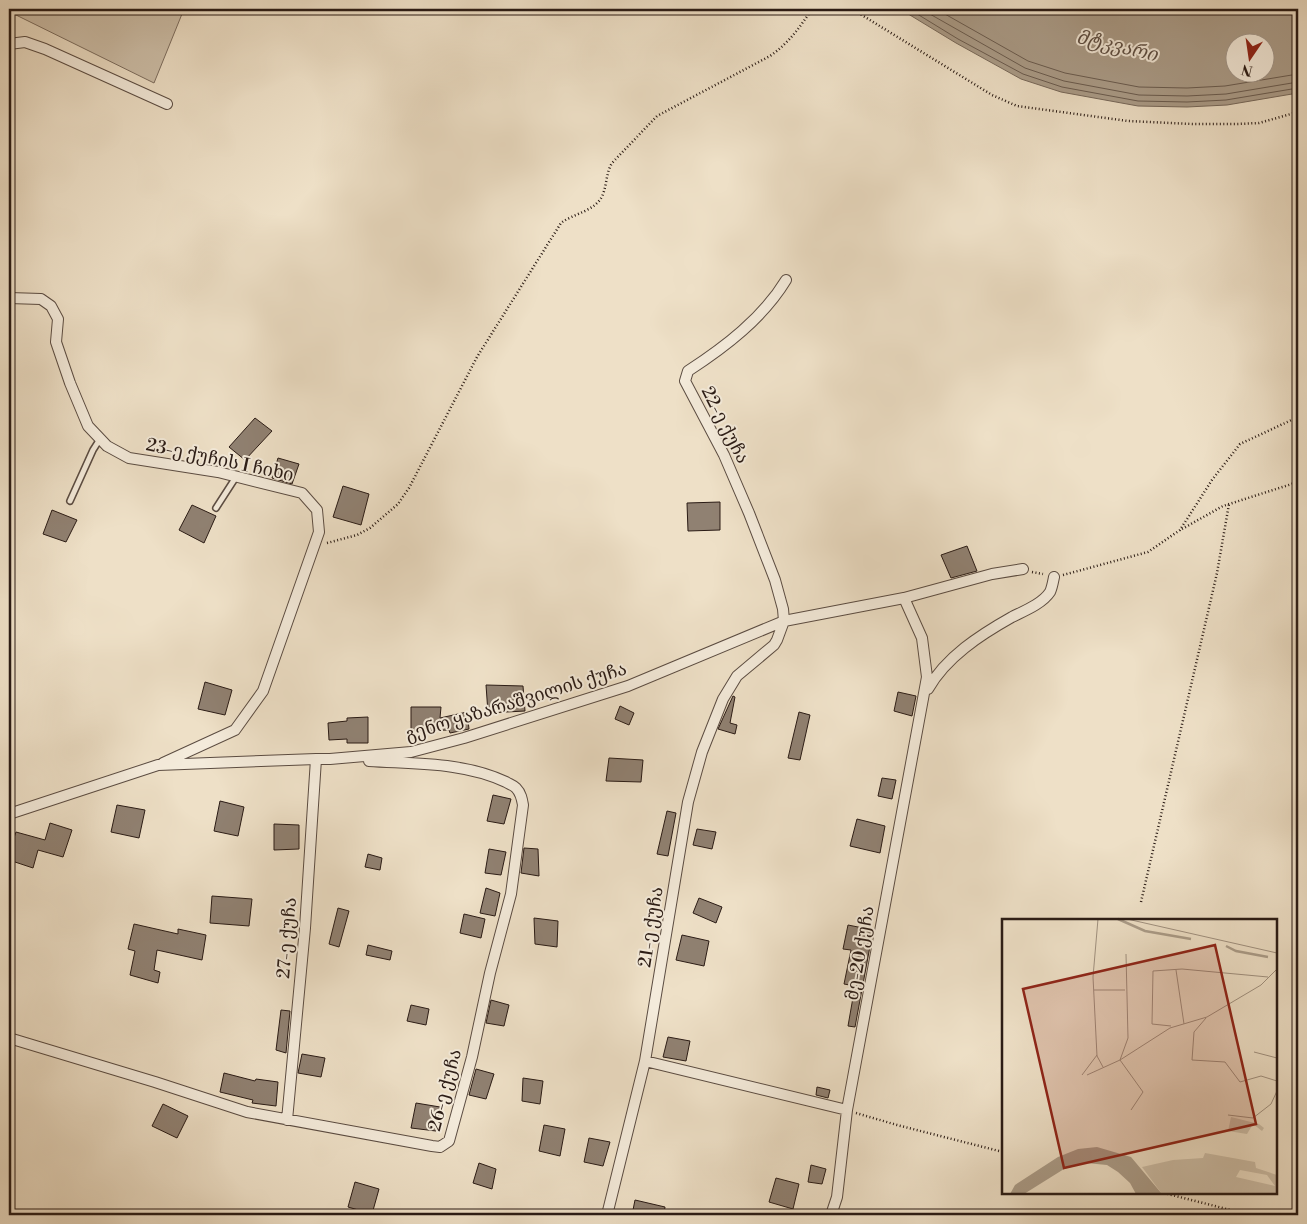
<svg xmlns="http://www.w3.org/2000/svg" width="1307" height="1224" font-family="'Libre Bodoni','Noto Serif Georgian',serif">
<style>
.green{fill:#cdbfa9;stroke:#7c6d5f}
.water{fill:#ab9d8a;stroke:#77695b;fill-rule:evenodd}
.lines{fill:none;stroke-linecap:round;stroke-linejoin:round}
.shore{stroke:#6a5c50;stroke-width:1}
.building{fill:#908172;stroke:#2a1b15}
.service-casing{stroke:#5b4c42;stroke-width:8}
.minor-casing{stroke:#5b4c42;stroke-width:12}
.path{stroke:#2a1b15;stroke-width:2.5;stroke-dasharray:1 2.5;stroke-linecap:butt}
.service{stroke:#f4ebdb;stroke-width:5}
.minor{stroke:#f4ebdb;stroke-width:10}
.labels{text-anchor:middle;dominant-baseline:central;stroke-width:4;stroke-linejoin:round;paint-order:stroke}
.street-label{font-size:18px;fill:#2a1b15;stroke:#f4ebdb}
.water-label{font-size:19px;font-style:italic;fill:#5e4f44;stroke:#f4ebdb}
.inset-river{fill:none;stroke:#ab9d8a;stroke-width:2.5}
.inset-road{fill:none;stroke:#a09180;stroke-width:1}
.view{fill:#8f2418;fill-opacity:0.15;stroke:#8f2418;stroke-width:2.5}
.inset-edge{fill:none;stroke:#2a1b15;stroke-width:2.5}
</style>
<rect width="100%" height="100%" fill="#eee0c7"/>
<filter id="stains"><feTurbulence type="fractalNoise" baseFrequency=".004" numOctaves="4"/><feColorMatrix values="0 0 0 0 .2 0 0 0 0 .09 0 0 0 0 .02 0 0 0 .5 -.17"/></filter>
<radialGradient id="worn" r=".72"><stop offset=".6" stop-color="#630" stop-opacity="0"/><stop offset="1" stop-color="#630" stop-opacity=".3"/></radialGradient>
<!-- green -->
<path class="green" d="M9 9H184L154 83 16 15 9 10Z"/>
<!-- water -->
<path class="water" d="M900 9H1298V93L1227 105 1187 107 1138 106 1061 92 1021 79 956 43ZM1234 42H1264V72H1234Z"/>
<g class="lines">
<!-- shore -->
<path class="shore" d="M909 9 958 39 1023 74 1062 87 1138 101 1187 102 1226 100 1298 88
M921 9 1025 68 1064 81 1139 95 1187 96 1226 94 1298 82
M936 9 1028 61 1065 73 1139 87 1187 88 1225 86 1298 74"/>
</g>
<!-- building -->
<path class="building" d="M255 418 272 431 245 460 229 447Z
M278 458 299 464 292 484 272 478Z
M343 486 369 494 361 525 333 517Z
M720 502V530L688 531 687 503Z
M192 505 216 516 204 543 179 530Z
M52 510 77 520 66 542 43 534Z
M967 546 977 571 951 578 941 555Z
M205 682 232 690 225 715 198 709Z
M486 685 523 686 525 711 488 713Z
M898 692 916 696 912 716 894 711Z
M733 696 735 697 730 723 737 725 735 734 718 729Z
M620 706 634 713 629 725 615 719Z
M411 707H441L440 718 467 712 469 729 450 733 449 730 411 731Z
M799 712 810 715 800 760 788 758Z
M368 717V743H347V739L329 740 328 723 347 721V718Z
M609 758 643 760 641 782 606 781Z
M882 778 896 780 892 799 878 796Z
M493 795 511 799 504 824 487 821Z
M220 801 244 807 238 836 214 831Z
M117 805 145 810 139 838 111 832Z
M667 811 676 813 668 856 657 854Z
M857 819 885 826 880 853 850 846Z
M50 823 72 830 63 857 38 850 33 868 9 860V852L16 832 45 840Z
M274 824 299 825V849L274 850Z
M697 829 716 832 712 849 693 845Z
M524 848 538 849 539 876 521 873Z
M489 849 506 852 501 875 485 873Z
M368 854 382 858 380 870 365 867Z
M486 888 500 893 495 916 480 913Z
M212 896 252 899 249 926 210 923Z
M699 898 722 907 716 923 693 913Z
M338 908 349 911 339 947 329 944Z
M464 914 485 919 481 938 460 933Z
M534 918 558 921 557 947 535 944Z
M134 924 178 934V929L206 935 202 960 157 950 154 970 160 972 158 983 130 975 135 951 128 949Z
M848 925 873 930 855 1027 848 1026 855 986 844 984 851 950 843 949Z
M682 935 709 941 704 966 676 960Z
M368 945 392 951 390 960 366 955Z
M491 1000 509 1005 504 1026 486 1023Z
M411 1005 429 1009 426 1025 407 1021Z
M281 1010 290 1011 286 1053 276 1050Z
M668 1037 690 1041 686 1061 663 1057Z
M302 1054 325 1058 321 1077 298 1073Z
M476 1069 494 1074 486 1099 469 1095Z
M224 1073 255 1081 256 1079 278 1082 276 1106 252 1103 253 1100 220 1092Z
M523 1078 543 1081 540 1104 522 1101Z
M817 1087 830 1090 828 1098 816 1095Z
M416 1103 440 1107 436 1131 411 1128Z
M163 1104 188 1116 177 1138 152 1126Z
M544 1125 565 1129 560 1156 539 1151Z
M589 1138 610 1142 603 1166 584 1162Z
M479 1163 496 1169 492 1189 473 1183Z
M811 1165 826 1169 822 1184 808 1182Z
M776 1178 799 1184 793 1209 769 1202Z
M355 1182 379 1189 372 1214 348 1207Z
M635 1200 665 1207 664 1215H632Z"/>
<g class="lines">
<!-- service casing -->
<g class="service-casing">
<path id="service" d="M70 501 93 450 100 439
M216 508 236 477"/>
</g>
<!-- minor casing -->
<g class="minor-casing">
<path id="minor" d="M9 44 25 42 45 49 167 104
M9 298 41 299 51 306 58 319 56 342 70 383 88 426 107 446 129 458 218 472 302 493 317 510 319 532 263 691 235 730 163 763
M928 689C946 657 980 635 1012 617 1024 611 1042 604 1050 592 1052 588 1053 582 1054 577
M9 814 158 765 316 759H330L411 752 464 738 628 686 784 621 904 598 992 574 1023 569
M9 1038 155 1082 247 1112 432 1146 440 1147 449 1141 472 1057 490 973 511 894 523 805C522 799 521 793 516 788 513 785 509 784 506 782 464 762 414 764 369 761
M645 1061 847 1110
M287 1120 305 928 316 759
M607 1215 645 1061 688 802 702 752 723 699 737 676 774 645 777 640 784 621 783 609 775 580 749 513 724 455 685 381 688 371C725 347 763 318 786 280
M831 1215 837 1197 847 1110 927 677 922 638 904 598"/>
</g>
<!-- path -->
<path class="path" d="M852 9 992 95 1017 106 1128 121 1192 124H1238L1259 123 1298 112
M1182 529 1223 506 1298 482
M327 543 357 535 370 528 398 504 409 488 477 357 561 223C574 213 597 211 603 194 607 184 606 173 612 163L657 116 770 56C789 43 800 27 812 9
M1032 572 1043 574
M1063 575 1148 552 1180 530 1212 480 1240 444 1298 417
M1141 902 1217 573 1229 504
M856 1113 897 1125 1003 1152
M1164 1193 1250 1215"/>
<!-- service -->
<use href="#service" class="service"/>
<!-- minor -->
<use href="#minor" class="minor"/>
</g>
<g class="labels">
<!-- street labels -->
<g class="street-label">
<text transform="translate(725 425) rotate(63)">22-ე ქუჩა</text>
<text transform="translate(220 460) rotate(12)">23-ე ქუჩის I ჩიხი</text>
<text transform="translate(516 702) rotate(-17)">გენო ყაზარაშვილის ქუჩა</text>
<text transform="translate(651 927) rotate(-81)">21-ე ქუჩა</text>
<text transform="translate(287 938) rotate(-85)">27-ე ქუჩა</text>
<text transform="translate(860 953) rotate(-80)">მე-20 ქუჩა</text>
<text transform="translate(445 1090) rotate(-75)">26-ე ქუჩა</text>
</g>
<!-- water labels -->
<g class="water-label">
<text transform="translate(1117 46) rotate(13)">მტკვარი</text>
</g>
</g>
<!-- overview -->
<g transform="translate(1002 919)">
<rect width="275" height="275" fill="#eee0c7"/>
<path d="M229 198 257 205 262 209 260 212 251 205 245 215 226 212ZM203 234 253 243 254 249 275 256V275H160L140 248 171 241 201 239ZM238 251 265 256 273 267 234 258Z" fill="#cdbfa9" fill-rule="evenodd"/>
<path d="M95 228 129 238 160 275H134L128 264 116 253 105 246 84 244 62 250 22 275H8L13 266 56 238 76 230Z" fill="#ab9d8a"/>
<path class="inset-river" d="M116 0 143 12 189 20M224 27 234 32 266 38"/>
<path class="inset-road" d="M96 0 91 58 95 137 101 148M125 0 275 34M124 35 126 119 118 141 141 173 129 191M174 51 182 105M92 71H123M204 99 192 113 190 141 223 143 238 163 259 157 275 162M169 107 150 105 151 52 180 50 266 58M252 133 275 139M80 156 95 136M85 156 118 141 168 109 205 98 259 66 275 50M226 196 251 199 269 185 275 172"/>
<path class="view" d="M213 26 254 205 62 249 21 70Z"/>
<rect width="275" height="275" class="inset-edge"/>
</g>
<!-- margin -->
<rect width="1307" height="1224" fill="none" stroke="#eee0c7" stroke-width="30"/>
<rect x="10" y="10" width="1287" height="1204" fill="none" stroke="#2a1b15" stroke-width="2.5"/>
<rect x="15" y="15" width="1277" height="1194" fill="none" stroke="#2a1b15"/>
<!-- north arrow -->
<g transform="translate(1250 58) rotate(193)"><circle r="24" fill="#f4ebdb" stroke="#a3988c"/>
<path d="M0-4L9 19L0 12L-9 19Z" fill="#8f2418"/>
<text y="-8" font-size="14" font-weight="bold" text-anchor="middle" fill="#2a1b15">N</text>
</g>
<rect width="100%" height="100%" filter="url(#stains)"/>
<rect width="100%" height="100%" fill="url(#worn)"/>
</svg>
